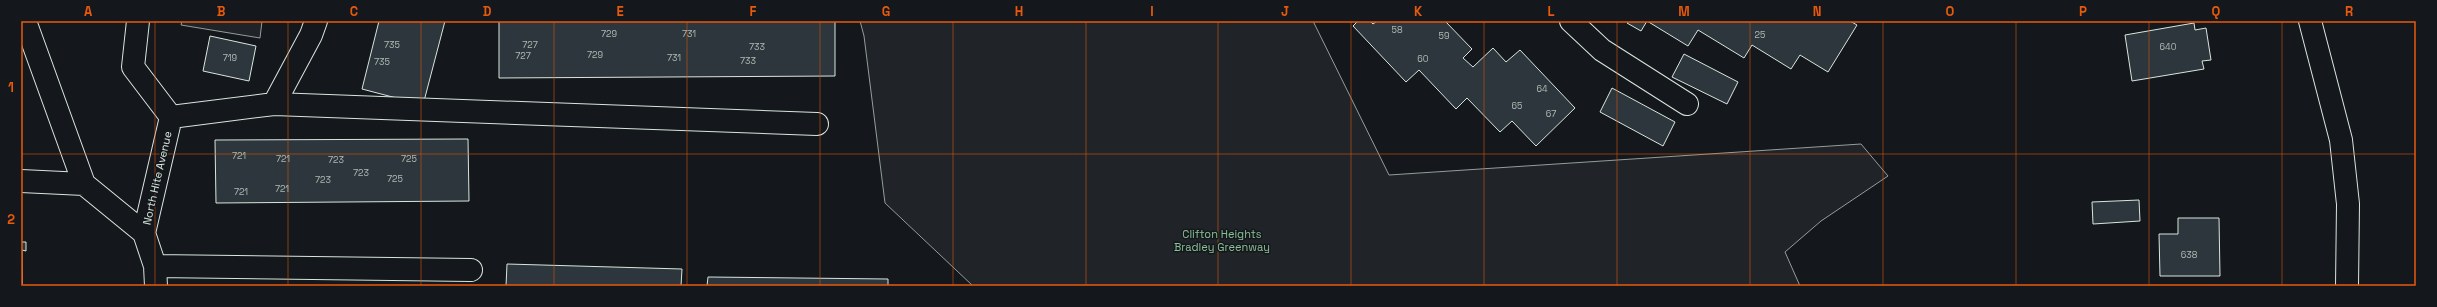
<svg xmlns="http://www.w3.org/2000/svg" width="2437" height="307" font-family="'Space Grotesk',sans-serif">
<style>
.green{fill:#202428;stroke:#939e99}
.building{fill:#2c363c;stroke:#d8e6dc}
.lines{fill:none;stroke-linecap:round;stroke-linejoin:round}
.minor-casing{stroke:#d8e6dc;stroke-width:24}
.minor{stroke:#14181c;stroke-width:22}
.grid{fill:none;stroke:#e8590c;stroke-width:1;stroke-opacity:0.55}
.labels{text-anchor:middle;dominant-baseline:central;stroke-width:3;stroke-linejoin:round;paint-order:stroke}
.number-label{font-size:9px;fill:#adbab4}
.street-label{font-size:11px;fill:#d8e6dc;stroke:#14181c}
.park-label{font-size:11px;fill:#8ac095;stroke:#14181c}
.neatline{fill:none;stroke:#e8590c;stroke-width:1.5}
.grid-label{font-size:13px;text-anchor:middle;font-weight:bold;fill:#e8590c}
</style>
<rect width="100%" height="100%" fill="#14181c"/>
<!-- green -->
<path class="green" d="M182 21H262L260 38 181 25Z
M860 21H1313L1389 175 1861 144 1888 176 1821 221 1785 252 1800 286H973L885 203 864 36Z"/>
<!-- building -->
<path class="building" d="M379 21H445L423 105 362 89Z
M499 21H835V76L499 78Z
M1358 21H1370L1373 24 1377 21H1445L1472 49 1463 58 1473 67 1493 48 1506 62 1520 50 1575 108 1536 146 1512 121 1500 132 1467 98 1456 109 1419 70 1406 82 1353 26Z
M1629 21H1850L1857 25 1828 72 1800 55 1791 69 1752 45 1744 58 1698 30 1688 46 1647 21 1641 31 1627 23Z
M2194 23 2195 30 2206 28 2211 60 2202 61 2204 69 2132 81 2125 35Z
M210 36 256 46 249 81 203 71Z
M1684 54 1738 82 1727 104 1672 77Z
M1612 88 1675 122 1663 146 1600 112Z
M468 139 469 201 216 203 215 140Z
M2139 200 2140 221 2093 224 2092 202Z
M2178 218H2219L2220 276H2160L2159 234H2178Z
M21 242H26V251L22 250V284Z
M507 264 682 269 681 286H506Z
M708 277 888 279V286H707Z"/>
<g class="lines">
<!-- minor casing -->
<g class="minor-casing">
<path id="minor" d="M25 21 84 184
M138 21 133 67 171 117
M1571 21 1602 50 1687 104
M2310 21 2341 140 2348 204 2347 286
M274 104 817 124
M171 117 274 104 311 35 316 21
M21 181 84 184 144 233
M155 266 471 270
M156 286 155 266 144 233 171 117"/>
</g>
<!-- minor -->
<use href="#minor" class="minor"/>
</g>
<!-- grid -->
<path class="grid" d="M155 21V286M288 21V286M421 21V286M554 21V286M687 21V286M820 21V286M953 21V286M1086 21V286M1218 21V286M1351 21V286M1484 21V286M1617 21V286M1750 21V286M1883 21V286M2016 21V286M2149 21V286M2282 21V286M21 154H2416"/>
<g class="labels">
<!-- number labels -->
<g class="number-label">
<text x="1397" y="30">58</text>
<text x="609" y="34">729</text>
<text x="689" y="34">731</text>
<text x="1760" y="35">25</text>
<text x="1444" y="36">59</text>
<text x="392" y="45">735</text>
<text x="530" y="45">727</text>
<text x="757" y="47">733</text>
<text x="2168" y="47">640</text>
<text x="595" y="55">729</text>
<text x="523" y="56">727</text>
<text x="230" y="58">719</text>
<text x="674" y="58">731</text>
<text x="1423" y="59">60</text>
<text x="748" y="61">733</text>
<text x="382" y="62">735</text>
<text x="1542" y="89">64</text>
<text x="1517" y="106">65</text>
<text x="1551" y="114">67</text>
<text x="239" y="156">721</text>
<text x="283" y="159">721</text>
<text x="409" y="159">725</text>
<text x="336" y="160">723</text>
<text x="361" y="173">723</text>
<text x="395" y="179">725</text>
<text x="323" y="180">723</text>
<text x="282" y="189">721</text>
<text x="241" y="192">721</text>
<text x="2189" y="255">638</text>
</g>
<!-- street labels -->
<g class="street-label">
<text transform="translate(157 178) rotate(-77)">North Hite Avenue</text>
</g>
<!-- park labels -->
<g class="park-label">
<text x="1222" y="234">Clifton Heights<tspan x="1222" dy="13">Bradley Greenway</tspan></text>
</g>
</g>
<!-- border -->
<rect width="2437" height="307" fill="none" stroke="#14181c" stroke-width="44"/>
<rect x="22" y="22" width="2393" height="263" class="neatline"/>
<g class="grid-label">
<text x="88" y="16">A</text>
<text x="221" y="16">B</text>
<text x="354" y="16">C</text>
<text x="487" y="16">D</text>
<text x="620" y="16">E</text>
<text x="753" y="16">F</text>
<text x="886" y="16">G</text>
<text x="1019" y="16">H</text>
<text x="1152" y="16">I</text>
<text x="1285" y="16">J</text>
<text x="1418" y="16">K</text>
<text x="1551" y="16">L</text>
<text x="1684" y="16">M</text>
<text x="1817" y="16">N</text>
<text x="1950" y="16">O</text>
<text x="2083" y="16">P</text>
<text x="2216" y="16">Q</text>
<text x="2349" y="16">R</text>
<text x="11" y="92">1</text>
<text x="11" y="224">2</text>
</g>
</svg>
